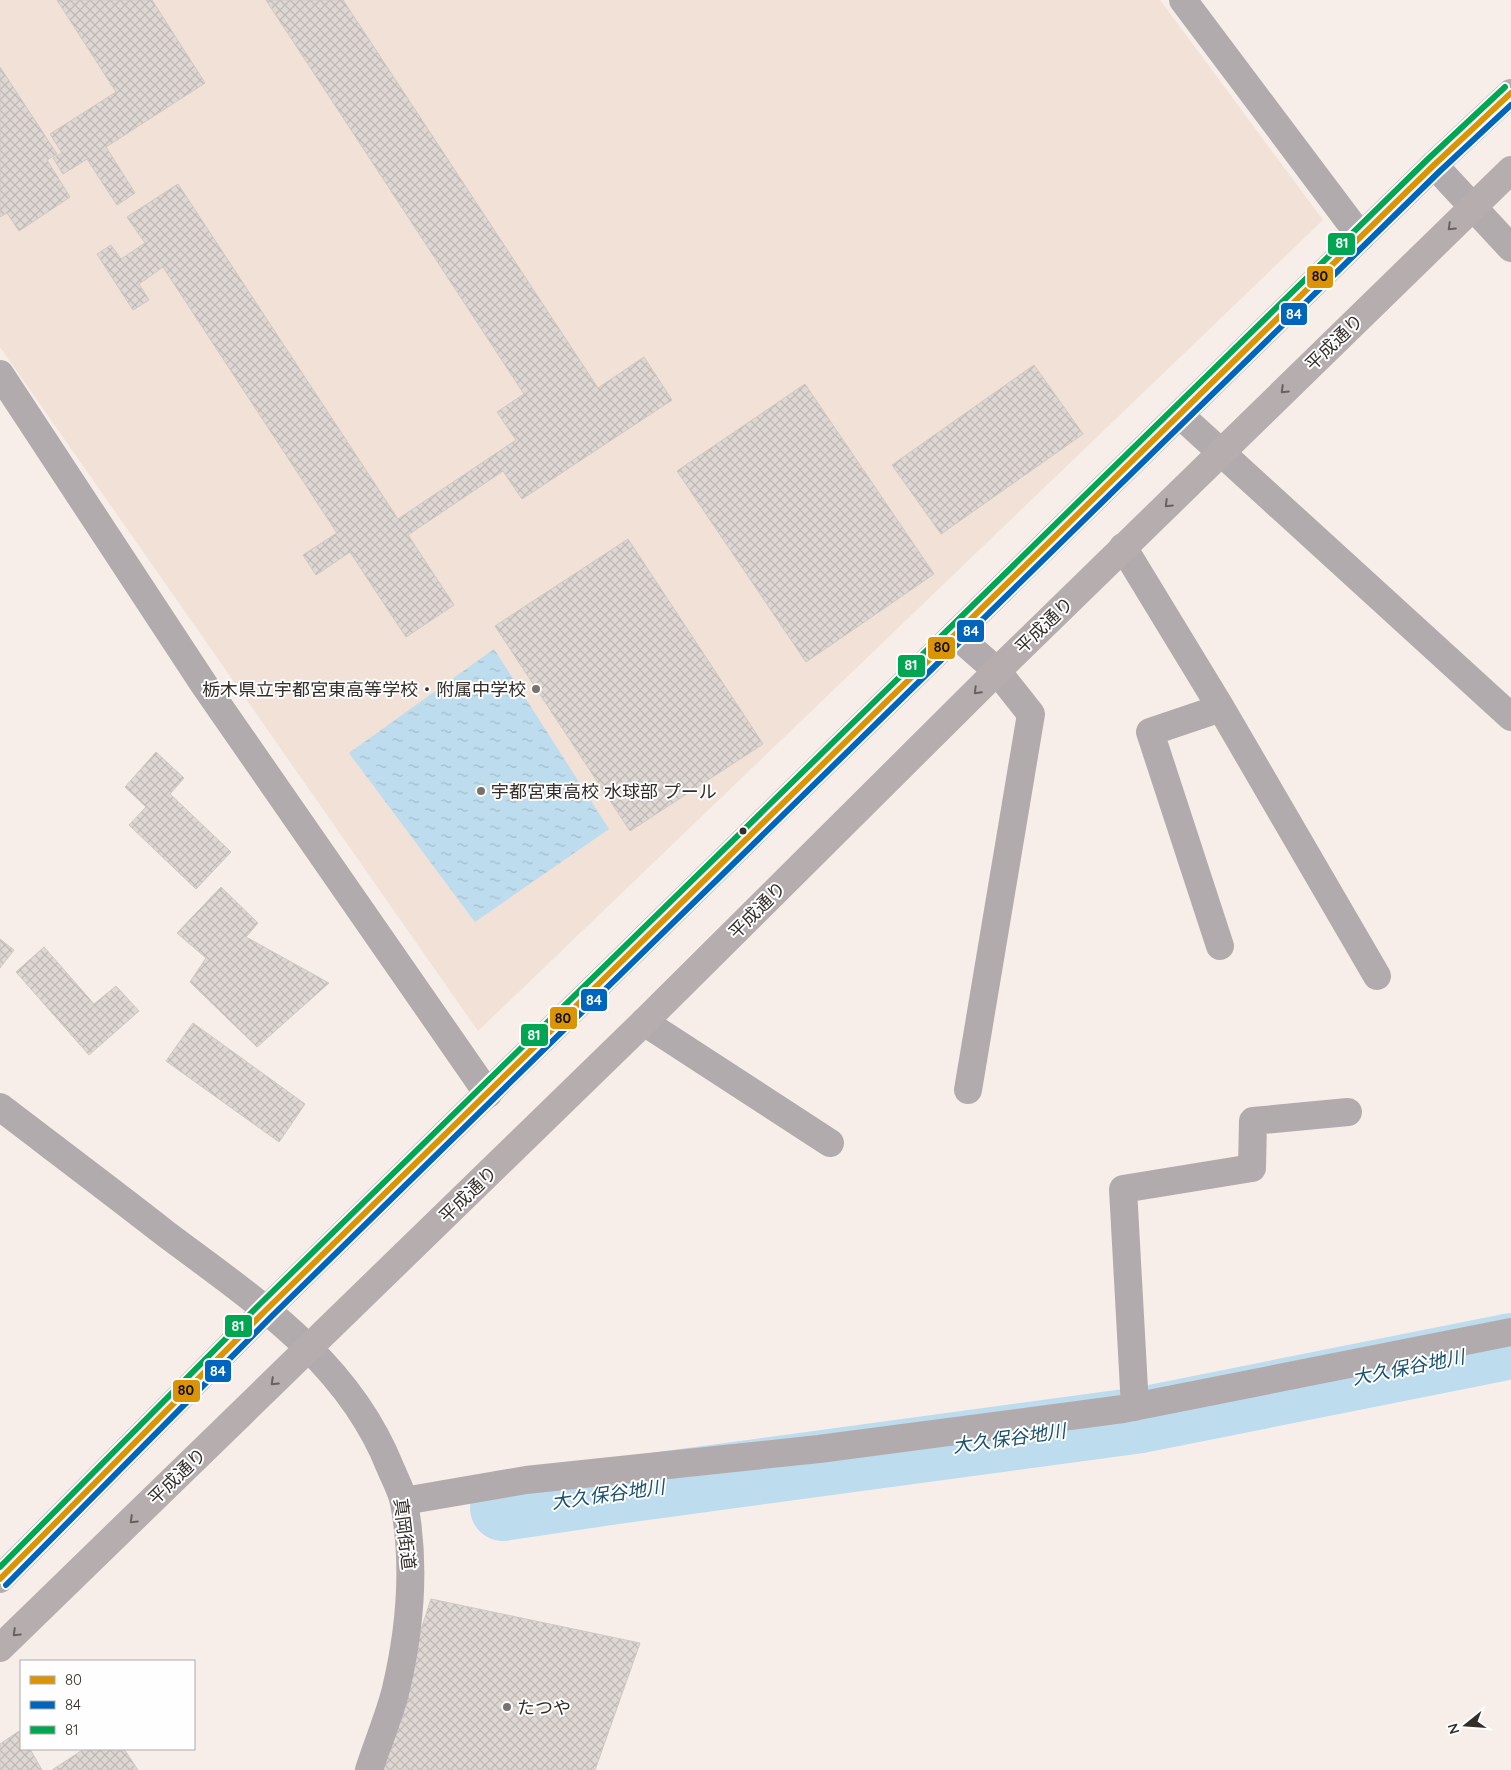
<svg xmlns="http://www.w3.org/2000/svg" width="1511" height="1770" font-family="Quicksand,'Noto Sans JP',sans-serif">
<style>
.built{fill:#f1e1d7}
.water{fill:url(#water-ripples)}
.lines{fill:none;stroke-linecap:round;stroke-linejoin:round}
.river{stroke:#bddced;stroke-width:66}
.building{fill:url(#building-cross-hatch);stroke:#cec8c4}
.minor{stroke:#b2abad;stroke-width:28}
.major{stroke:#b6adae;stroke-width:28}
.bus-1-casing{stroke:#fefefe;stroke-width:10}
.bus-2-casing{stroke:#fefefe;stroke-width:10}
.bus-3-casing{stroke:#fefefe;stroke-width:10}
.bus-1{stroke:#da9406;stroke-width:6}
.bus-2{stroke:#0065bd;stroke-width:6}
.bus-3{stroke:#00a651;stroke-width:6}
.oneway{stroke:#68615f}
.poi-dot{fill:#78716d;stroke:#fefefe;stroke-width:2}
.bus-dot{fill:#342e2a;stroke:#fefefe;stroke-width:2}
.labels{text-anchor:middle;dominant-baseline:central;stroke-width:4;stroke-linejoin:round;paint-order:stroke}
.street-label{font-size:18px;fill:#342e2a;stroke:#fefefe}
.poi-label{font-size:18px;fill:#342e2a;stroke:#fefefe;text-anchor:start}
.water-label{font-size:19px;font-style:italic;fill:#19526e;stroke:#fefefe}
.line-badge{stroke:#fefefe;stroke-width:2}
.badge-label{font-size:14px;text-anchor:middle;font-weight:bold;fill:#fff}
.pale-badge-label{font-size:14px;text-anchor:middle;font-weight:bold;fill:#111}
</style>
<defs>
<pattern id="water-ripples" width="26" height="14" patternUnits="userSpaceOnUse" patternTransform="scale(1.25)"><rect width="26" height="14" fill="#bddced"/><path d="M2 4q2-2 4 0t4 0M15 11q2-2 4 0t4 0" fill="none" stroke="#a3bdcb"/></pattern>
<pattern id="building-cross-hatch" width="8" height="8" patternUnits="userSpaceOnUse" patternTransform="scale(1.25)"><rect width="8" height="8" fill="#ded7d3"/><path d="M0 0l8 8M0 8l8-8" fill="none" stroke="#bfb9b5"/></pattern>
</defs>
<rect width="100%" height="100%" fill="#f7eee9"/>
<!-- built -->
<path class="built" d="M0 0H1160L1323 220 478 1031 0 347Z"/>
<!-- water -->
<path class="water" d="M494 649 609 829 475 922 349 753Z"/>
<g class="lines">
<!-- river -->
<path class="river" d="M503 1508 623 1490 1141 1420 1511 1346"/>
</g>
<!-- building -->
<path class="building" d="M57 0H152L205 83 106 147 135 193 117 205 87 159 63 174 53 158 62 153 50 134 116 92Z
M266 0H343L598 388 644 357 672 400 522 499 503 471 408 535 454 605 406 637 350 552 316 575 303 555 337 533 163 267 139 284 149 300 133 310 97 254 111 245 121 259 145 243 127 217 178 184 398 519 516 440 497 412 524 394Z
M0 67 57 154 47 160 70 197 19 231 7 213 0 217Z
M1034 365 1083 434 941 534 892 465Z
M805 384 934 574 806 662 677 471Z
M628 539 763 744 630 831 495 626Z
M156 752 184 778 170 794 231 852 196 889 129 825 146 807 125 787Z
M221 887 258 923 246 937 329 983 257 1047 190 982 206 958 177 933Z
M0 939 14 950 0 968Z
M44 947 94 1004 116 986 139 1011 89 1055 16 972Z
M193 1023 305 1104 279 1142 166 1061Z
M431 1599 640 1643 595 1770H375Z
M19 1731 21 1735V1749H30L42 1770H0V1744Z
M84 1749H124L138 1770H52Z"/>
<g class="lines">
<!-- minor -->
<path class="minor" d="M1183 0 1361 237
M1434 165 1511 248
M0 374 205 686 488 1094
M1180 415 1511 717
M1123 547 1221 708 1377 976
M956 635 997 671 1031 714 968 1090
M1220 946 1150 732 1221 708
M644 1022 830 1143
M0 1107C55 1149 111 1191 166 1234 254 1300 348 1361 390 1467 395 1479 402 1491 404 1503 416 1566 410 1631 395 1693 388 1719 377 1745 369 1770
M1135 1407 1123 1189 1252 1168 1253 1121 1348 1112
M404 1501 526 1480 819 1449 1123 1409 1511 1332"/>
<!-- major -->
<path class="major" d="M0 1579 266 1310 1434 165 1511 93
M0 1648 644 1022 997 671 1511 170"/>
<!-- bus-1 casing -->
<g class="bus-1-casing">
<path id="bus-1" d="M0 1579 266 1310 1434 165 1511 93"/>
</g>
<!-- bus-2 casing -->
<g class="bus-2-casing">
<path id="bus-2" d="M6 1585 272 1316 1440 171 1511 105"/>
</g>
<!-- bus-3 casing -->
<g class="bus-3-casing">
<path id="bus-3" d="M0 1567 260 1304 1428 159 1505 87"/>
</g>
<!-- bus-1 -->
<use href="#bus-1" class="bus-1"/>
<!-- bus-2 -->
<use href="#bus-2" class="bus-2"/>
<!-- bus-3 -->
<use href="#bus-3" class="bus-3"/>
</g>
<!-- one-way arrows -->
<defs><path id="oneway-chevron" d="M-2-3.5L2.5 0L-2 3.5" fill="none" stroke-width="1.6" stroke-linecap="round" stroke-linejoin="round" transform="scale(1.25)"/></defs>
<g class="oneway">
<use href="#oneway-chevron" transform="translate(1451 227) rotate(136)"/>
<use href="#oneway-chevron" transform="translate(1284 390) rotate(136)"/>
<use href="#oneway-chevron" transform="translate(1168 504) rotate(136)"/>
<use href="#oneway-chevron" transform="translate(977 691) rotate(135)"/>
<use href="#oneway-chevron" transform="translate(274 1382) rotate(136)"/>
<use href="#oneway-chevron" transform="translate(133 1520) rotate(136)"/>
<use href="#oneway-chevron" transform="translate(16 1633) rotate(136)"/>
</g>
<!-- markers -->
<g class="poi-dot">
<circle cx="536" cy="689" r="5"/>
<circle cx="481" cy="791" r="5"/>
<circle cx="507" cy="1707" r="5"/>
</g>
<circle class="bus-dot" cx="743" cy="831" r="4.5"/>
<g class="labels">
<!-- street labels -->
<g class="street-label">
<text transform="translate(1334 342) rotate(-44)">平成通り</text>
<text transform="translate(1044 625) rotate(-44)">平成通り</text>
<text transform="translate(757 910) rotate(-45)">平成通り</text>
<text transform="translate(468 1194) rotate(-44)">平成通り</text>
<text transform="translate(177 1476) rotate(-44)">平成通り</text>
<text transform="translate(405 1534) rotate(83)">真岡街道</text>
</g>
<!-- poi labels -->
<g class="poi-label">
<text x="526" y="689" text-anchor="end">栃木県立宇都宮東高等学校・附属中学校</text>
<text x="491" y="791">宇都宮東高校 水球部 プール</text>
<text x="517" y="1707">たつや</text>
</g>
<!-- water labels -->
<g class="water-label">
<text transform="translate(1408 1367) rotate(-11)">大久保谷地川</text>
<text transform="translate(1009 1438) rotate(-8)">大久保谷地川</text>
<text transform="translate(608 1494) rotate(-8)">大久保谷地川</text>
</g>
</g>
<g class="line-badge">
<rect x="1327" y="232" width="29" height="24" rx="5" fill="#00a651"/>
<rect x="1306" y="265" width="28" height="24" rx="5" fill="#da9406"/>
<rect x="1280" y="302" width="28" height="24" rx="5" fill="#0065bd"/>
<rect x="956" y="619" width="29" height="24" rx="5" fill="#0065bd"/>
<rect x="927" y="636" width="29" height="24" rx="5" fill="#da9406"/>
<rect x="897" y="654" width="29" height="24" rx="5" fill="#00a651"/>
<rect x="580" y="988" width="28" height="24" rx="5" fill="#0065bd"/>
<rect x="549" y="1006" width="29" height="24" rx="5" fill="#da9406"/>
<rect x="520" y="1023" width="29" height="24" rx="5" fill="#00a651"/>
<rect x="224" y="1314" width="29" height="24" rx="5" fill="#00a651"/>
<rect x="204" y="1359" width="28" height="24" rx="5" fill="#0065bd"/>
<rect x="172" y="1379" width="29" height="24" rx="5" fill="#da9406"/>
</g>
<g class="badge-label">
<text x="1342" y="248">81</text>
<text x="1294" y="319">84</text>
<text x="971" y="636">84</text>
<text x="911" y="670">81</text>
<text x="594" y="1005">84</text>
<text x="534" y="1040">81</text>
<text x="238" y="1331">81</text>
<text x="218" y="1376">84</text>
</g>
<g class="pale-badge-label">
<text x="1320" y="281">80</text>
<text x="942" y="652">80</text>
<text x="563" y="1023">80</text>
<text x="186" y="1395">80</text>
</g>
<!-- legend -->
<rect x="20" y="1660" width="175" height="90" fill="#fefefe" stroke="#adaba9"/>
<rect x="30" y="1676" width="25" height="8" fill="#da9406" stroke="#adaba9"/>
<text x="65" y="1685" font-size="15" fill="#342e2a">80</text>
<rect x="30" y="1701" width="25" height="8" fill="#0065bd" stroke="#adaba9"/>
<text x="65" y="1710" font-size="15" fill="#342e2a">84</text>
<rect x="30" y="1726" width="25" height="8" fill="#00a651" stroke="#adaba9"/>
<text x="65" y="1735" font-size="15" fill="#342e2a">81</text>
<!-- north arrow -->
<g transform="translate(1466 1725) rotate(253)" stroke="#fefefe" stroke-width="4" paint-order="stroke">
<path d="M0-4L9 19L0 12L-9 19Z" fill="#342e2a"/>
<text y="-8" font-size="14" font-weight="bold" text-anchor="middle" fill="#342e2a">N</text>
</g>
</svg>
